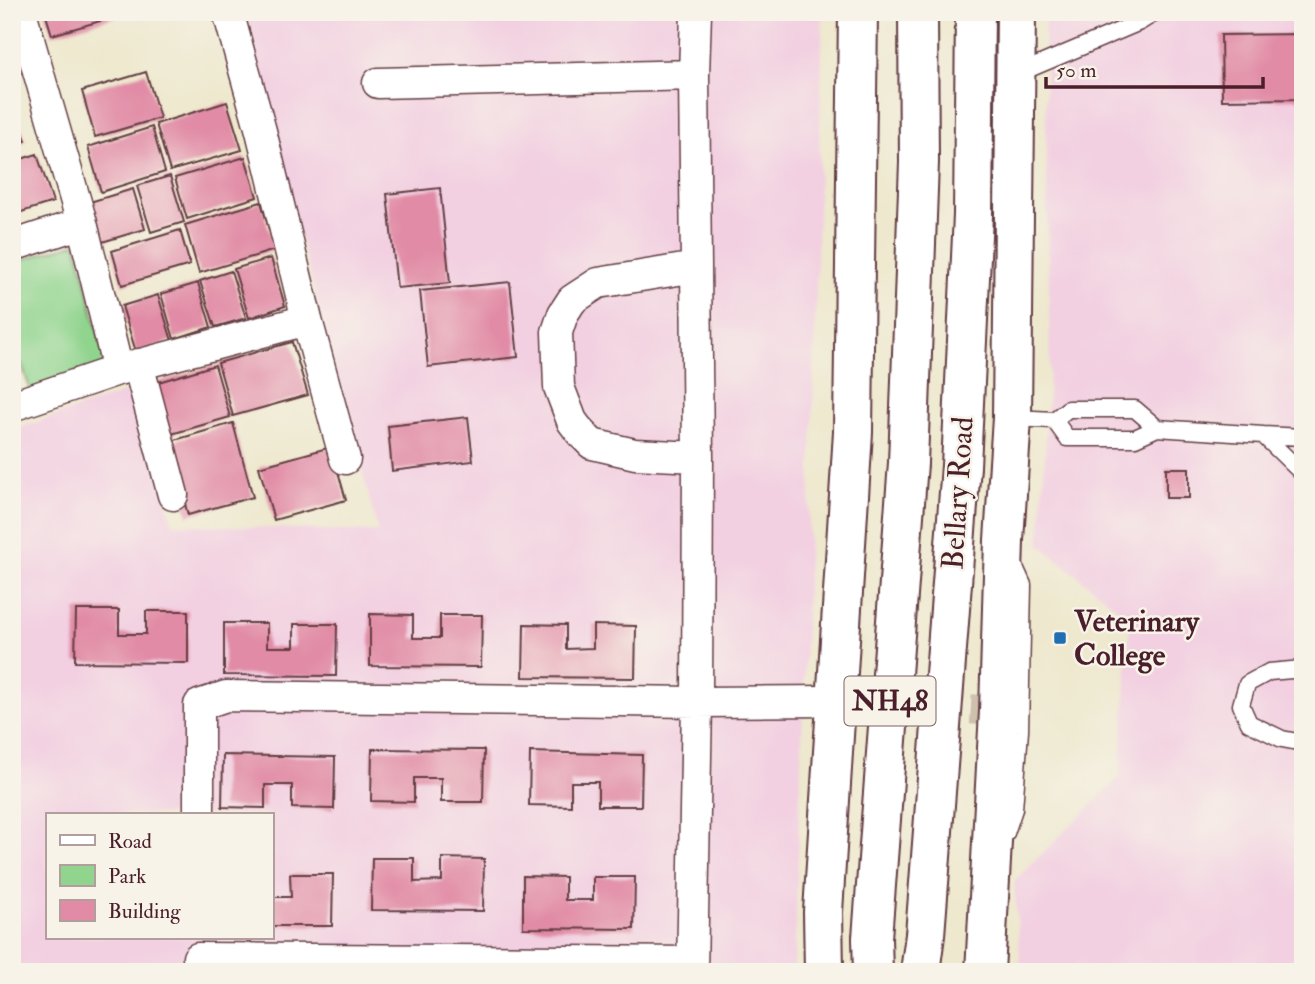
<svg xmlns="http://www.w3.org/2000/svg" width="1315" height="984" font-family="'IM FELL Double Pica',serif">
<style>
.built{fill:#f2cfe1;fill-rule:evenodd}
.green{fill:#90d48e;stroke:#6d7a5c;stroke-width:2}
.building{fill:#e18ba6}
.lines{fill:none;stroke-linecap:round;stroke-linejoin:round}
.street-tunnel{stroke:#cdc0ad;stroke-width:30;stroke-dasharray:30 15;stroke-linecap:butt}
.lane-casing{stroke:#633d43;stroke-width:19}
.street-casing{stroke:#633d43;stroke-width:33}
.secondary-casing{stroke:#633d43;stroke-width:42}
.highway-casing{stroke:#633d43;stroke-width:42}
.lane{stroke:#fff;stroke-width:16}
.street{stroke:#fff;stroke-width:30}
.secondary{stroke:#fff;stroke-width:38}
.highway{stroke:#fff;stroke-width:38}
.highway-bridge-casing{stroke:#633d43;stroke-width:42;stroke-linecap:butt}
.highway-bridge{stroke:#fff;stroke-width:38}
.poi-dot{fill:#1f6fb2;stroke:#f7f3e8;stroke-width:2.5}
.labels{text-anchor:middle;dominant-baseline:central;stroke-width:5;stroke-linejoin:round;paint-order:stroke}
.shield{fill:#f7f3e8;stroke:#7e5f64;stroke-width:2}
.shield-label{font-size:28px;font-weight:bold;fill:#4a1f2b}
.street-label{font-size:30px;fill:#4a1f2b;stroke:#f7f3e8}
.poi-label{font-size:30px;font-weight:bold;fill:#4a1f2b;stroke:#f7f3e8;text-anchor:start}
</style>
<rect width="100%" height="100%" fill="#f7f3e8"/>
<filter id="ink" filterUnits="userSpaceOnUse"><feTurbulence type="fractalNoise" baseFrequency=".0143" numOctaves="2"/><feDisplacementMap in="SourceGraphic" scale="14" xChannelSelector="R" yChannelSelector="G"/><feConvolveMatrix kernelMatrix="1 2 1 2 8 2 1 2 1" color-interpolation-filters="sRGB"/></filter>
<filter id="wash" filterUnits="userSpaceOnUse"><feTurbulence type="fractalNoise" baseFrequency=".00686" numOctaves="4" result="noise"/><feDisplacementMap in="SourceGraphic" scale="28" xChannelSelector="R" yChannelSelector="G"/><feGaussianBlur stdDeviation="1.57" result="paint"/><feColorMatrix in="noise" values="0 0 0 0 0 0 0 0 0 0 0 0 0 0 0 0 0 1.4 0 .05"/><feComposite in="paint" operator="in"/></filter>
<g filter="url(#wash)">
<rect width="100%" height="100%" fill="#eee8ce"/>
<!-- built -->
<path class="built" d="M241 12H823L813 413 794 972H12V430L133 390 173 524 378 532ZM47 814H271V937H47Z
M1044 12H1303V972H1021L1014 881 1120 777 1130 619 1040 545 1050 359Z"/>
<!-- green -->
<path class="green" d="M76 243 106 364 31 392 12 335V263Z"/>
<g id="blocks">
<!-- building -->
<path class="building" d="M45 12H128V13L52 35Z
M1303 34V99L1222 100 1221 35Z
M146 72 160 118 95 137 82 91Z
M12 101 26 141 12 146Z
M227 102 242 150 170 171 156 124Z
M152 127 165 172 101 192 88 147Z
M37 154 53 202 12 215V162Z
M245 157 257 197 187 219 175 178Z
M170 176 184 222 151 232 137 186Z
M440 188 450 283 397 288 387 194Z
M133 189 145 229 102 242 90 202Z
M261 202 275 250 199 273 185 225Z
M180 230 190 265 122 285 112 251Z
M271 258 285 306 249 318 234 269Z
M231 271 246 318 215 327 200 281Z
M510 282 518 357 428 367 420 291Z
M198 283 211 327 174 339 161 294Z
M158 295 172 341 136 352 122 306Z
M292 342 308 395 233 416 218 363Z
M215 365 230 417 168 435 152 384Z
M468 417 473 461 392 471 388 426Z
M233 423 253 497 188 515 168 442Z
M331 447 346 500 274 520 259 467Z
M1166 468H1189V498H1166Z
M76 610H119V634H146V611H188V663L75 662Z
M370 614 413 615V638H440V615H482L481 667 370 666Z
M224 623H267V647H294V624H337L336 676 224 675Z
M524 624 566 625V649L593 648V625L636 626 635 678 523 677Z
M372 749 484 750 483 802H441V778H414V802L371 801Z
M530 752 642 755 641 806H598V782H571V806L529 805Z
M223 755 335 757 334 809 292 808V785H265V808L222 807Z
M372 858H414V882L442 881V858L484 859 483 911 371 910Z
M290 874H333L332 926H271V897H291Z
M523 876 565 877V900H593V877H635L634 929 523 928Z"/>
</g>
</g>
<g filter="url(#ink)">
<use href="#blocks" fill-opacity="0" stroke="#633d43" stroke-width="2"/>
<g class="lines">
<!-- street-tunnel -->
<path class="street-tunnel" d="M836 701 999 711"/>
<!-- lane casing -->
<g class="lane-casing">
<path id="lane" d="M1017 74 1140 22 1156 12
M1013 418 1054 420 1068 409H1135L1157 428
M1054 420 1067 438H1135L1157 428 1263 435 1303 474
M1263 435 1303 437
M1303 669 1269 672 1247 684 1241 705 1249 723 1282 739 1303 743
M1006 833 1014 809 1020 731 1023 585 1014 565"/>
</g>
<!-- street casing -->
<g class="street-casing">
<path id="street" d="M21 12 82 223 118 370 307 320 261 131 228 12
M378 83 694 75
M12 246 82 223
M696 267 598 283 572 300 563 314 557 332 559 387 572 421 581 433 592 444 635 454 698 457
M307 320 345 459
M138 364 173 495
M12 406 118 370
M199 814V705L226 696 697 702 836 701
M198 958 692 962
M692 972 697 702 698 457 694 75 696 12"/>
</g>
<!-- secondary casing -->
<g class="secondary-casing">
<path id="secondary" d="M824 972 823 912 853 432 858 12
M985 972 999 711 1004 540 1012 418 1016 12"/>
</g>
<!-- highway casing -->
<g class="highway-casing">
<path id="highway" d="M908 463 919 162 918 12
M961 466 973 215 975 12
M872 938 873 972
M920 972 925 935"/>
</g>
<!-- lane -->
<use href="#lane" class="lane"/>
<!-- street -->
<use href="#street" class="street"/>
<!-- secondary -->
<use href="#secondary" class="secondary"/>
<!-- highway -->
<use href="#highway" class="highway"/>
<!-- highway-bridge casing -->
<g class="highway-bridge-casing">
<path id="highway-bridge" d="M925 935 961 466
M872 938 908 463"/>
</g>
<!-- highway-bridge -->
<use href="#highway-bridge" class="highway-bridge"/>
</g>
</g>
<!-- markers -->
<rect class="poi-dot" x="1053" y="631" width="14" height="14" rx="3.5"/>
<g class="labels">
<!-- shield labels -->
<rect class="shield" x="844.5" y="676.5" width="91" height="49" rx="5"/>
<g class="shield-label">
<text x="890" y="701">NH48</text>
</g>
<!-- street labels -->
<g class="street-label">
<text transform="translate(958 493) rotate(-86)">Bellary Road</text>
</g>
<!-- poi labels -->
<g class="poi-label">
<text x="1074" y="621">Veterinary<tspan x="1074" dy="34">College</tspan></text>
</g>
</g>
<!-- margin -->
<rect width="1315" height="984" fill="none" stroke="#f7f3e8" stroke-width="42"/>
<!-- legend -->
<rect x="46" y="813" width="228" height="126" fill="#f7f3e8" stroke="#b29e9c" stroke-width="2"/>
<rect x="60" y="835" width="35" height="10" fill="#ffffff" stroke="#b29e9c" stroke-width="2"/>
<text x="108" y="848" font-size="21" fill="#4a1f2b">Road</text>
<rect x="60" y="865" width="35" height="21" fill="#90d48e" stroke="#b29e9c" stroke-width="2"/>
<text x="108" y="883" font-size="21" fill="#4a1f2b">Park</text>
<rect x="60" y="900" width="35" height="21" fill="#e18ba6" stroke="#b29e9c" stroke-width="2"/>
<text x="108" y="918" font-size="21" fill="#4a1f2b">Building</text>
<!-- scale -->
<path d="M1046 77v10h217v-10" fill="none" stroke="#4a1f2b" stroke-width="3.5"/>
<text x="1056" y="77" font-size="21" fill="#4a1f2b" stroke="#f7f3e8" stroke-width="5" paint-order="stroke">50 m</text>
</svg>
